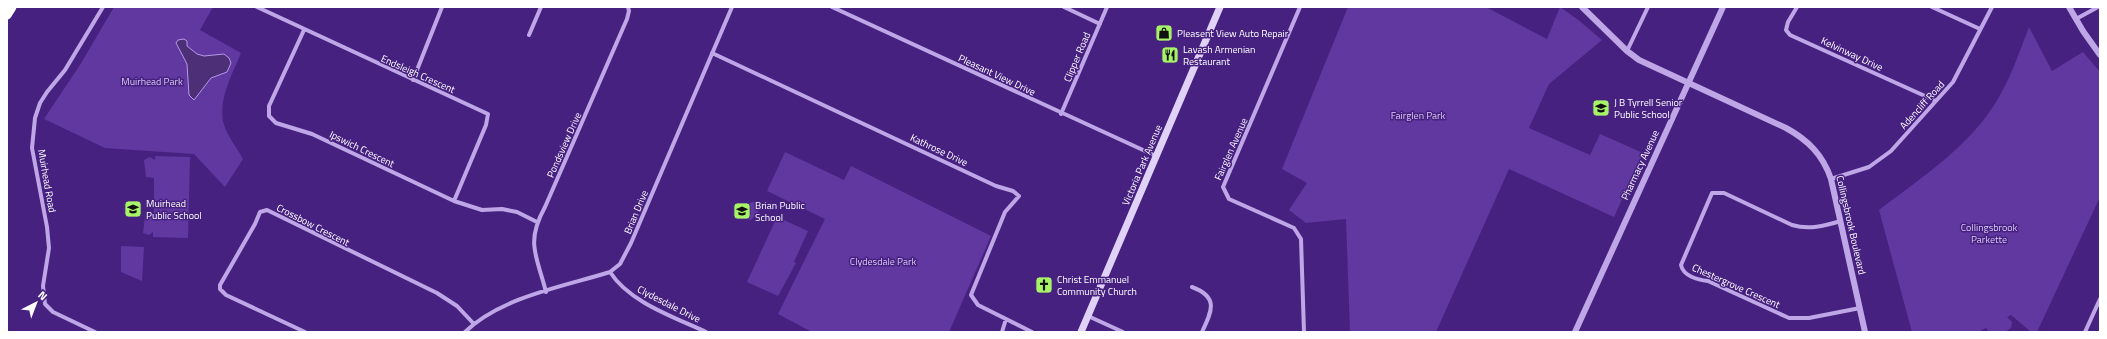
<svg xmlns="http://www.w3.org/2000/svg" width="2107" height="339" font-family="'Titillium Web',sans-serif">
<style>
.green{fill:#6038a0}
.water{fill:#4c2f77;stroke:#b79ae9}
.lines{fill:none;stroke-linecap:round;stroke-linejoin:round}
.minor{stroke:#bfa7e7;stroke-width:4}
.tertiary{stroke:#bfa7e7;stroke-width:6}
.secondary{stroke:#e0d1f6;stroke-width:7}
.motorway{stroke:#fff;stroke-width:9}
.labels{text-anchor:middle;dominant-baseline:central;stroke-width:3;stroke-linejoin:round;paint-order:stroke}
.poi-label{font-size:10px;fill:#fff;stroke:#472180;text-anchor:start}
.street-label{font-size:10px;fill:#fff;stroke:#472180}
.park-label{font-size:10px;fill:#dbcaf6;stroke:#472180}
</style>
<rect width="100%" height="100%" fill="#472180"/>
<!-- green -->
<path class="green" d="M114 7H213L200 30 241 53C232 75 217 101 224 125 228 137 237 148 243 159L225 187 194 154 105 148 44 119 80 65Z
M1348 7H1486L1547 39 1560 7 1577 19 1602 40 1549 84 1529 128 1590 155 1600 134 1643 153 1614 217 1509 169 1436 332H1350L1346 219 1306 223 1289 210 1307 183 1282 169Z
M2029 27 2052 71 2083 52 2100 72V197L2037 332H2031L2011 315 2007 317 2012 322 2011 328 2005 332H1989L1986 328 1978 332H1912L1879 210C1922 177 1972 145 1999 97 2012 75 2020 50 2029 27Z
M785 152 844 180 851 166 991 236 949 332H812L778 314 825 219 767 191Z
M155 156 190 157 188 238 153 237V232L149 235 143 233 145 217 154 215V178L146 177 144 160 150 157 155 160Z
M755 201 759 211 751 220 741 217 739 207Z
M777 217 808 231 794 262 796 263 778 296 747 282Z
M121 246 144 247 142 281 121 272Z"/>
<!-- water -->
<path class="water" d="M184 39 187 41V46L197 54 204 56 224 54 229 58 231 63 227 72 211 78 194 100 189 95 187 64 176 43 178 40Z"/>
<g class="lines">
<!-- minor -->
<path class="minor" d="M257 7 488 114 486 125 454 201
M832 7 1156 156
M1064 7 1100 24
M1300 7 1223 187 1229 199 1294 228 1301 239 1304 332
M1797 7 1788 22 1786 30 1790 35 1936 101
M1932 7 1980 29
M2076 19 2098 7
M304 30 269 106V116L276 123 312 134 454 201 482 210 502 209 517 212 537 222
M529 35 541 7
M1627 51 1648 7
M712 53 996 186 1013 191 1019 196 1005 212 971 295 978 305 1032 332
M413 80 442 7
M1061 114 1107 7
M1831 179 1869 167 1891 151 1953 82 1992 7
M1841 221C1824 226 1809 230 1792 225L1724 193H1712L1681 265C1683 276 1698 280 1708 281L1789 318H1809L1860 308
M610 272C629 302 674 317 706 332
M1192 287C1219 297 1212 311 1202 332
M546 292C537 256 525 243 545 207L627 19 629 11 628 7
M1088 316 1123 332
M95 332 53 312 45 304 43 286 49 248 47 227 32 148 35 118 40 103 47 92 65 70 103 7
M305 332 226 295 220 289V285L255 224 260 212 267 210 437 293 457 306 474 324
M465 332C501 297 562 287 610 272L620 264 631 243 732 7
M1002 332 1006 319
M2085 332 2100 299"/>
<!-- tertiary -->
<path class="tertiary" d="M1582 7 1627 51 1639 60 1786 128C1808 140 1823 155 1831 179L1865 332
M2069 7 2083 31 2100 55
M1575 332 1723 7"/>
<!-- secondary -->
<path class="secondary" d="M1081 332 1220 7"/>
<!-- motorway -->
<path class="motorway" d="M7 15 12 7"/>
</g>
<!-- icons -->
<defs>
<g id="shop-square" transform="scale(0.9)"><rect x="-9" y="-9" width="18" height="18" rx="4" fill="#a7f468" stroke="#472180"/><path d="M-5-2.5h2.3a2.7 3.5 0 0 1 5.4 0H5L5.5 6h-11ZM-1.5-2.5h3a1.5 2.3 0 0 0-3 0Z" fill="#111"/></g>
<g id="restaurant-square" transform="scale(0.9)"><rect x="-9" y="-9" width="18" height="18" rx="4" fill="#a7f468" stroke="#472180"/><path d="M-5-6h1v4h1v-4h1v4h1v-4h1v5L-1.5 .5V6h-2V.5L-5-1ZM5-6V6H3V1.5H1.5Q1.5-4 5-6Z" fill="#111"/></g>
<g id="school-square" transform="scale(0.9)"><rect x="-9" y="-9" width="18" height="18" rx="4" fill="#a7f468" stroke="#472180"/><path d="M0-5L7-2L0 1L-7-2ZM-4 1L0 2.5L4 1V4Q0 6-4 4Z" fill="#111"/></g>
<g id="church-square" transform="scale(0.9)"><rect x="-9" y="-9" width="18" height="18" rx="4" fill="#a7f468" stroke="#472180"/><path d="M-1.2-6h2.4v3.5h3.3v2.4h-3.3V6h-2.4V-.1h-3.3v-2.4h3.3Z" fill="#111"/></g>
</defs>
<g fill-rule="evenodd">
<use href="#shop-square" x="1164" y="33"/>
<use href="#restaurant-square" x="1170" y="55"/>
<use href="#school-square" x="1601" y="108"/>
<use href="#school-square" x="133" y="209"/>
<use href="#school-square" x="742" y="211"/>
<use href="#church-square" x="1044" y="285"/>
</g>
<g class="labels">
<!-- poi labels -->
<g class="poi-label">
<text x="1177" y="33">Pleasent View Auto Repair</text>
<text x="1183" y="49">Lavash Armenian<tspan x="1183" dy="12">Restaurant</tspan></text>
<text x="1614" y="102">J B Tyrrell Senior<tspan x="1614" dy="12">Public School</tspan></text>
<text x="146" y="203">Muirhead<tspan x="146" dy="12">Public School</tspan></text>
<text x="755" y="205">Brian Public<tspan x="755" dy="12">School</tspan></text>
<text x="1057" y="279">Christ Emmanuel<tspan x="1057" dy="12">Community Church</tspan></text>
</g>
<!-- street labels -->
<g class="street-label">
<text transform="translate(1852 54) rotate(25)">Kelvinway Drive</text>
<text transform="translate(1077 57) rotate(-67)">Clipper Road</text>
<text transform="translate(418 74) rotate(24)">Endsleigh Crescent</text>
<text transform="translate(997 75) rotate(25)">Pleasant View Drive</text>
<text transform="translate(1922 105) rotate(-48)">Adencliff Road</text>
<text transform="translate(564 145) rotate(-66)">Pondsview Drive</text>
<text transform="translate(362 149) rotate(26)">Ipswich Crescent</text>
<text transform="translate(1231 149) rotate(-66)">Fairglen Avenue</text>
<text transform="translate(939 150) rotate(25)">Kathrose Drive</text>
<text transform="translate(1142 165) rotate(-67)">Victoria Park Avenue</text>
<text transform="translate(1640 165) rotate(-65)">Pharmacy Avenue</text>
<text transform="translate(47 181) rotate(80)">Muirhead Road</text>
<text transform="translate(636 212) rotate(-67)">Brian Drive</text>
<text transform="translate(313 225) rotate(27)">Crossbow Crescent</text>
<text transform="translate(1851 225) rotate(77)">Collingsbrook Boulevard</text>
<text transform="translate(1736 286) rotate(24)">Chestergrove Crescent</text>
<text transform="translate(669 304) rotate(27)">Clydesdale Drive</text>
</g>
<!-- park labels -->
<g class="park-label">
<text x="152" y="81">Muirhead Park</text>
<text x="1418" y="115">Fairglen Park</text>
<text x="1989" y="227">Collingsbrook<tspan x="1989" dy="12">Parkette</tspan></text>
<text x="883" y="261">Clydesdale Park</text>
</g>
</g>
<!-- border -->
<rect width="2107" height="339" fill="none" stroke="#ffffff" stroke-width="16"/>
<!-- north arrow -->
<g transform="translate(36 303) rotate(42)" stroke="#472180" stroke-width="3" paint-order="stroke">
<path d="M0-3L7 15L0 10L-7 15Z" fill="#ffffff"/>
<text y="-6" font-size="11" font-weight="bold" text-anchor="middle" fill="#ffffff">N</text>
</g>
</svg>
